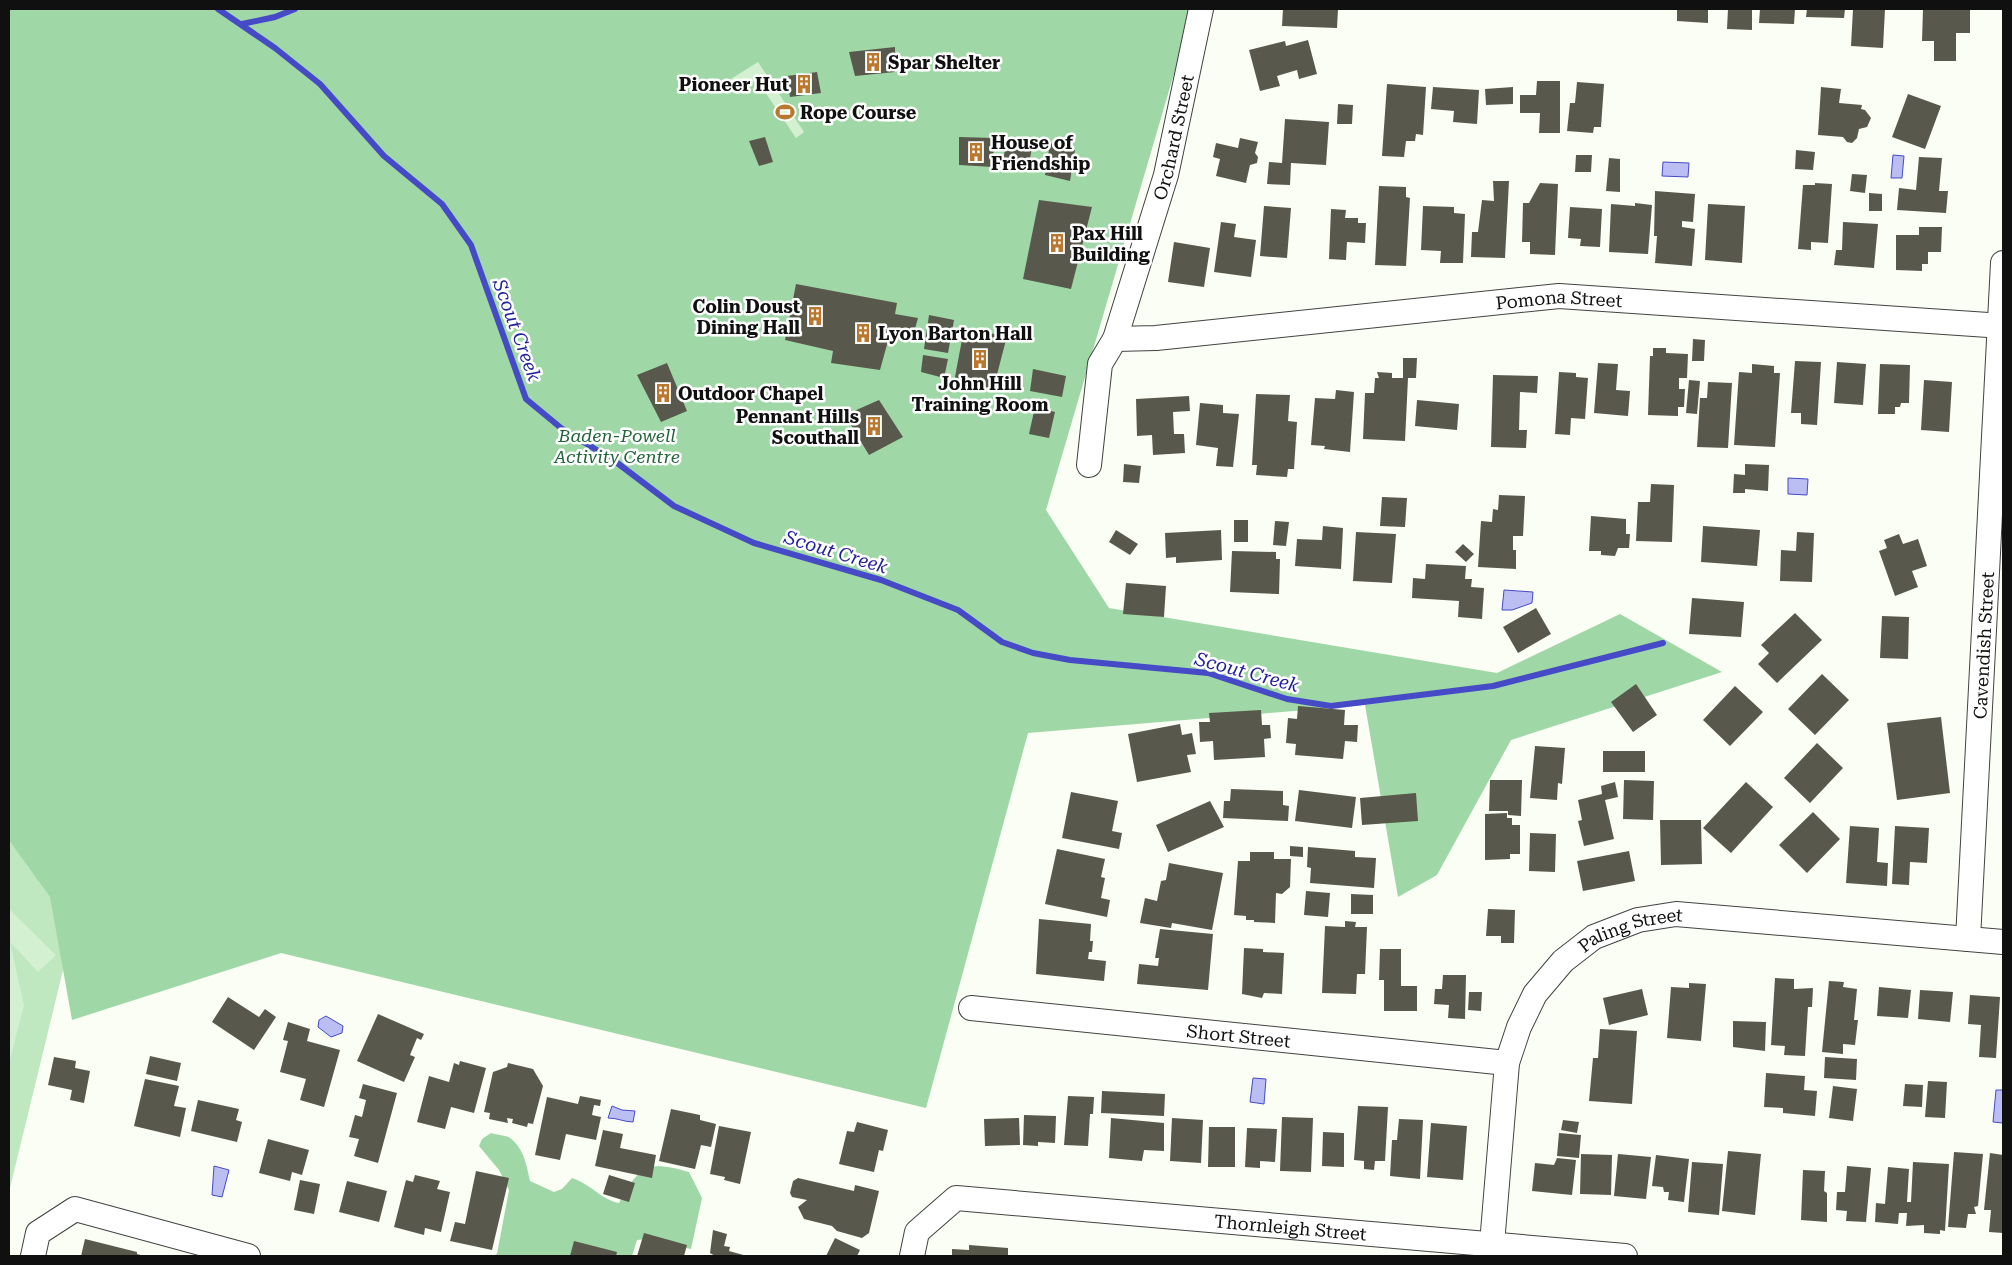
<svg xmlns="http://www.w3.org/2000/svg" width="2012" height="1265" font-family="'Roboto Serif',serif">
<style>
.green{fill:#bfe8c1}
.forest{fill:#9fd8a6}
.pitch{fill:#d3f0d0}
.water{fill:#bbbef3;stroke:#464ac7}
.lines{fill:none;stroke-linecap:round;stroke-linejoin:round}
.stream{stroke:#464ac7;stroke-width:6}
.building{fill:#59584d}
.street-casing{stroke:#434343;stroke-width:26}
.street{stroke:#fff;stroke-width:24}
.labels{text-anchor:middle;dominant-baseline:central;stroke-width:5;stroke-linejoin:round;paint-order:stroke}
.poi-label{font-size:18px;font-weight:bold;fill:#101010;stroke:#fff;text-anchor:start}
.street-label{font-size:18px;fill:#101010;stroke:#fff}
.park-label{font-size:18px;font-style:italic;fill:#23663b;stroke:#fff}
.water-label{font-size:19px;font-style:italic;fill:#201f9d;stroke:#fff}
</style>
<rect width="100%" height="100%" fill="#fbfef4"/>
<!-- green -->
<path class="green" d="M9 723 75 921 9 1192Z"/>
<!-- forest -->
<path class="forest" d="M9 9H1193L1046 510 1109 608 1497 673 1620 614 1722 672 1511 740 1437 875 1398 897 1365 705 1028 733 926 1108 281 953 72 1020 50 897 9 840Z
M491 1133C497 1135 506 1135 510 1138 524 1148 527 1167 530 1181L554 1192 562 1189 572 1178C591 1184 600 1199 619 1203 640 1165 647 1160 689 1172L702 1198 691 1249 648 1239 637 1240 632 1256H493L497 1254 509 1190 499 1170 479 1146 482 1139Z"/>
<!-- pitch -->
<path class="pitch" d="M758 62 804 132 796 138 757 80 730 93 723 84Z
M9 909 56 955 38 972 10 942 24 1005 9 1064Z"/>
<!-- water -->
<path class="water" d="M1893 155 1904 156 1902 178H1891Z
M1663 162 1689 163 1688 177 1662 176Z
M1788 478 1808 479 1807 495 1788 494Z
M1504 590 1533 592 1532 603 1512 610H1502Z
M326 1016 343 1026 342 1033 331 1037 318 1027 319 1020Z
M1253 1078 1266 1079 1264 1104 1250 1102Z
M1996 1090H2003V1123L1993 1122Z
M612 1106 622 1110 635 1111 633 1122C624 1122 618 1118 608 1118Z
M214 1166 229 1170 222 1197 212 1195Z"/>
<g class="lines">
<!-- stream -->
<path class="stream" d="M218 9 275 48 320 84 384 156 442 204 471 245 526 399 561 428 616 462 674 506 754 543 881 580 958 610 1002 642 1033 653 1070 660 1208 673 1287 699 1331 706 1493 686 1663 643
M242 24 275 17 295 9"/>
</g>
<!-- building -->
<path class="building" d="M1283 9H1338L1337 28 1282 26Z
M1677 9H1708V23L1677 21Z
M1728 9H1752V30L1727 29Z
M1760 9H1795L1794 24 1759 23Z
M1807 9H1845L1844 18 1806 17Z
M1853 9H1885L1883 48 1851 46Z
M1923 9H1970V33H1956V61H1934V41H1922Z
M1308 40 1317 74 1299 79 1297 70 1277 76 1280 86 1260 91 1249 50 1285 41 1286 46Z
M895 47V72L855 76 849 52Z
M817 72 821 93 790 97 787 76Z
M1537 81H1560V133H1539L1540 113H1520V95H1536Z
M1577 82 1604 84 1601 127H1594L1593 133 1567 131 1570 103H1575Z
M1387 84 1426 87 1423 135 1416 134 1415 141H1406L1404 157 1382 156Z
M1433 87 1479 90 1477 124 1453 122 1454 111 1431 109Z
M1513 87V104L1486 105 1485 89Z
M1821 87 1841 89 1839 103 1862 105 1861 109 1865 110 1871 118 1867 127 1859 129 1857 138 1852 143 1847 142 1843 137 1818 135Z
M1908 94 1941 106 1925 149 1892 137Z
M1338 104 1353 105 1352 124H1337Z
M1285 119 1329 122 1326 165 1291 163 1290 185 1267 184 1269 162 1282 163Z
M765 137 773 162 759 166 749 141Z
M959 137 994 138 993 167 959 165Z
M1240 138 1258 142 1255 153 1258 157 1257 163 1250 165 1246 183 1216 176 1220 159 1213 157 1216 143 1238 148Z
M1006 143 1032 147 1028 171 1002 168Z
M1050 143 1075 150 1070 181 1045 175Z
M1796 150 1815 152 1813 170 1795 169Z
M1576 155H1592L1591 172H1575Z
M1919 157 1942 158 1939 191H1948L1946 213 1897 210 1899 188 1916 190Z
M1609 158 1620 159V192L1606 191Z
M1852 174 1867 175 1865 193 1850 191Z
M1493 181H1509L1505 258 1471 257 1472 232H1478L1482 200 1494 201Z
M1540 183 1558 184 1555 255 1530 254V242H1522L1523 203H1529Z
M1815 183 1832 184 1828 243 1811 242V250L1798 249 1803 185H1815Z
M1379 186 1406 187V197L1410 198 1406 266 1375 265Z
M1655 191 1695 194 1693 222 1682 221V227L1695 229 1692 266 1655 263 1657 236H1654Z
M1869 193 1882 194V211H1869Z
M1039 200 1092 207 1071 289 1023 279Z
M1635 203 1652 205 1648 254 1609 252 1611 204 1635 206Z
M1708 204 1745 206 1742 263 1705 260Z
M1264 206 1291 208 1287 258 1260 256Z
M1423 206 1454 207V213L1465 214 1463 263H1440L1441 251 1421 250Z
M1570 207 1602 209 1600 247 1580 246 1581 239 1568 238Z
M1331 209 1346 210 1345 218H1358V223H1366L1365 243 1347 242 1346 260 1329 259Z
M1221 222 1236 224 1234 237 1256 240 1251 277 1214 272Z
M1843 222 1878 224 1874 268 1834 265 1836 250H1842Z
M1919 227H1942L1941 252H1928V264H1922V271L1896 270V235H1919Z
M1174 242 1210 248 1204 287 1168 282Z
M796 284 897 303 895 314 918 318 913 336 891 330 880 370 831 363 833 351 785 340Z
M929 315 954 320 948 353 924 349Z
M964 329 1007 336 993 390 954 382Z
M1693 339 1705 340 1704 361H1692Z
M1653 348H1666V353L1688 354 1687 378H1679V389H1685L1684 407H1678V416L1648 415 1650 356H1653Z
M923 355 948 359 944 378 921 372Z
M1403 358H1417L1416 378H1408L1405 441 1363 439 1365 393H1374L1375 378H1379L1377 372 1392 373V378H1403Z
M1795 361 1821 362 1817 425 1801 424V413H1791Z
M1837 362 1866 364 1863 405 1834 403Z
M667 363 687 411 661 422 637 375Z
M1598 363 1618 364 1616 390 1630 391 1628 416 1594 413Z
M1752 364 1774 366V373H1780L1775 447 1734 445 1739 372 1752 373Z
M1880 364 1910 365 1909 403H1901L1900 407H1895V414H1878Z
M1033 369 1066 376 1062 397 1030 391Z
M1559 372 1576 373V377L1588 378 1585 419 1571 418 1570 435 1555 434Z
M1493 375 1538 376 1537 393 1520 392 1519 430H1527L1526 448 1491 447Z
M1689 380 1700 381 1697 414 1686 413Z
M1924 380 1952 382 1949 432 1921 430Z
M1708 382 1732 383 1728 448 1697 447 1700 398H1707Z
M1336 390 1354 392 1350 452 1324 449 1325 446 1311 445 1315 398 1335 399Z
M1256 394 1290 395 1288 421 1297 422 1294 469H1288L1287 477 1256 475 1257 465H1252Z
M1189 396 1190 411 1173 412 1174 434H1184L1185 453 1153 455 1152 435 1137 436 1136 399Z
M879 400 903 437 869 455 845 415Z
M1417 400 1459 404 1457 430 1415 426Z
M1200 403 1223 405V413L1239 414 1233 467 1216 466 1218 448 1196 445Z
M1035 407 1055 412 1049 438 1029 434Z
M1124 464 1141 466 1139 483 1123 482Z
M1745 464 1769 465 1768 491 1745 489V493H1733L1734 474 1745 475Z
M1651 484 1674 485 1672 542 1636 541 1638 502H1650Z
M1499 495 1525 496 1523 536H1513V550H1516V569L1478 567 1481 521 1492 522 1493 509 1498 510Z
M1382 497 1407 498 1405 527 1380 526Z
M1591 516 1626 519V534H1630L1629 548H1618L1615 556 1601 555V551H1589Z
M1234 520H1248V542H1234Z
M1275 521 1289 522 1286 546 1273 545Z
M1323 526 1343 528 1341 569 1295 566 1297 539 1322 540Z
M1703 526 1760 530 1757 566 1701 562Z
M1116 530 1138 544 1130 555 1109 542Z
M1221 530 1222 560 1176 563V557L1166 558 1165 533Z
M1356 532 1396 534 1392 583 1353 581Z
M1797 532 1814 533 1812 582 1780 581 1781 550 1796 551Z
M1899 534 1903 544 1918 539 1927 566 1912 571 1918 587 1895 596 1879 551 1887 548 1884 540Z
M1463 544 1474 554 1466 562 1455 552Z
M1232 551 1276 552V559H1280L1279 594 1230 592Z
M1426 564 1466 566 1465 579H1472L1471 587 1484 588 1482 619 1458 617 1459 601 1412 598 1413 578 1425 579Z
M1126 583 1166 586 1164 617 1123 614Z
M1692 598 1744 602 1741 637 1689 634Z
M1536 608 1551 634 1518 653 1503 627Z
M1795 613 1822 640 1777 683 1758 664 1769 653 1761 645Z
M1882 616 1909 617 1908 659 1880 658Z
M1822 674 1849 700 1815 735 1788 709Z
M1636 684 1657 715 1633 732 1611 702Z
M1735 686 1763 712 1730 746 1703 720Z
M1298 706 1345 710 1344 725H1358L1357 742 1345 741 1343 759 1295 755 1296 744 1286 743 1288 718 1297 719Z
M1261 710 1262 725H1270L1271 738 1264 739 1265 757 1214 760 1213 741 1200 742 1199 722H1210L1209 713Z
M1941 717 1950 793 1897 800 1887 723Z
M1180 724 1182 735 1192 733 1196 754 1187 755 1191 772 1137 782 1128 734Z
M1817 743 1843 768 1810 803 1784 778Z
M1535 746 1565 748 1562 784 1558 783 1557 800 1530 798Z
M1603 751H1645V772H1603Z
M1490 780H1522L1521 816 1508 815V811H1489Z
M1624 780 1654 781 1653 820 1623 819Z
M1615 782 1618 797 1605 800 1614 839 1584 846 1578 821 1582 820 1578 800 1602 794 1601 786Z
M1746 782 1773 807 1731 853 1703 828Z
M1231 789 1283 791V805L1289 806 1288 821 1223 818 1224 801H1230Z
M1299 790 1356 797 1352 828 1295 821Z
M1071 792 1118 801 1112 831 1122 833 1119 849 1062 838Z
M1416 793 1418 821 1362 825 1360 798Z
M1210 801 1224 827 1168 852 1156 825Z
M1813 812 1840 839 1807 873 1779 845Z
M1507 813V818H1512V825H1520V854H1510V859L1485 860V814Z
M1660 820H1701L1702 864 1661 865Z
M1850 826 1879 828 1877 862 1888 863 1887 886 1846 883Z
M1895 826 1929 828 1927 863 1910 862 1909 885 1892 884Z
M1530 833 1556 834 1555 872 1529 871Z
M1290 846 1303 847V857L1290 856Z
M1308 847 1355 851V857L1376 858 1374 888 1310 883 1311 868 1307 867Z
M1057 849 1105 859 1101 877 1105 878 1101 898 1110 900 1107 917 1045 904Z
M1629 851 1635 881 1583 891 1577 861Z
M1250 852H1274V859H1291L1290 887 1282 894 1276 893 1275 923 1254 922V920H1246V916L1234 915 1238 861H1250Z
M1169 863 1223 873 1212 930 1172 923 1171 928 1140 923 1145 898 1157 901 1161 881 1166 880Z
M1306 891 1330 893 1328 917 1304 915Z
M1351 894 1373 895V914H1351Z
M1488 909 1515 910 1514 943H1501V936H1486Z
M1039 919 1091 924 1090 941H1093L1092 952H1089L1088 959 1106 961 1104 981 1036 974Z
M1345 921 1356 922 1355 927H1367L1365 974H1357L1356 994 1322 993 1325 926 1345 927Z
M1160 929 1213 934 1208 990 1137 984 1139 964 1158 966 1159 958H1155Z
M1244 948 1263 949V952L1284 953 1282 994 1264 993 1262 998 1242 994Z
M1380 949H1401V986H1417V1011H1384V980H1379Z
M1443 975H1466L1465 1019 1448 1018 1449 1005 1434 1004 1435 989H1442Z
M1775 978 1794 979V989L1813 988 1812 1007H1808L1805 1056 1784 1055 1785 1046 1771 1045Z
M1829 981 1844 982 1843 987 1857 989 1854 1020H1858L1855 1045 1843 1044V1054L1822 1052Z
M1689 983 1706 984 1701 1041 1667 1038 1671 987 1689 988Z
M1879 987 1911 990 1908 1018 1877 1016Z
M1642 989 1648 1015 1609 1025 1603 998Z
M1920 990 1953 992 1950 1022 1918 1019Z
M1469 992H1482L1481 1011 1468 1010Z
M1970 995 2000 997 1996 1058 1979 1057 1981 1025 1968 1024Z
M228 997 259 1017 265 1009 276 1017 254 1050 212 1022Z
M378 1014 424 1034 421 1040 417 1038 410 1055 415 1057 404 1082 357 1061Z
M1733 1021 1766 1022 1765 1051 1733 1047Z
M288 1022 310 1029 307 1041 340 1050 324 1107 300 1100 306 1079 280 1072 288 1041 283 1040Z
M1600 1029 1637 1031 1632 1104 1589 1101 1593 1058H1598Z
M150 1056 181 1063 177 1081 146 1074Z
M54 1057 76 1061 75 1068 90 1071 84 1103 70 1100 72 1090 48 1085Z
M1825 1057 1857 1059 1856 1080 1824 1078Z
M460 1061 486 1068 474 1113 451 1107 445 1129 417 1122 429 1076 449 1082 454 1063 459 1065Z
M508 1063 533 1069 543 1086 533 1124 528 1123 527 1127 512 1123 513 1119 507 1118 508 1123 489 1119 490 1113 484 1112 493 1072 507 1067Z
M1766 1073 1805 1076 1804 1090 1817 1091 1815 1116 1783 1113V1108L1764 1107Z
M145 1079 179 1086 174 1106 186 1108 180 1137 134 1126Z
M1928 1081 1947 1082 1945 1118 1925 1117Z
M363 1084 397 1093 378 1163 354 1156 359 1139 349 1137 355 1115 362 1117 366 1100 359 1098Z
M1905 1084 1923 1085 1922 1107 1903 1106Z
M1833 1086 1857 1089 1853 1121 1829 1118Z
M1102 1091 1165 1094 1164 1116 1101 1113Z
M580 1096 601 1100 600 1106 594 1105 592 1115 601 1117 596 1140 566 1134 560 1160 535 1155 547 1097 578 1104Z
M1068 1096 1094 1097 1093 1114H1090L1088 1146 1064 1145Z
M198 1100 239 1109 236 1120 242 1122 237 1142 191 1131Z
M1358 1106 1388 1107 1385 1161H1375L1374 1170 1364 1169V1161L1354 1160Z
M671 1109 700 1115V1120L716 1124 711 1147 701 1145 695 1169 659 1161Z
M1024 1115 1056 1116 1055 1143 1038 1142V1146L1023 1145Z
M1282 1117 1313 1118 1311 1172 1280 1171Z
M1019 1118 1020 1145 985 1146 984 1119Z
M1111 1118 1164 1123V1151L1144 1150 1142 1161 1109 1158Z
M1172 1118 1203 1120 1201 1163 1170 1161Z
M1399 1119 1423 1120 1420 1179 1390 1176 1392 1140H1397Z
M1563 1120 1579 1122 1577 1133 1561 1130Z
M857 1122 888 1130 883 1151 879 1150 874 1172 839 1164 847 1131 854 1132Z
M1431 1123 1467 1126 1463 1180 1427 1177Z
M719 1126 751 1132 740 1184 724 1180 725 1177 710 1174Z
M1209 1127H1235V1167H1208Z
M1247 1128 1277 1129 1275 1162 1260 1161V1168L1245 1167Z
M603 1130 623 1134 620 1148 656 1155 652 1178 595 1166Z
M1323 1132 1344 1133V1167L1322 1166Z
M1559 1133 1581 1135 1579 1158 1557 1156Z
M268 1139 309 1150 302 1175 292 1172 290 1181 259 1173Z
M1728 1151 1761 1154 1755 1215 1722 1211Z
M1954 1152 1983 1154 1978 1206 1974 1207 1976 1214H1968L1966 1228 1948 1227Z
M1990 1153 2003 1155V1233L1989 1232 1991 1210H1984Z
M1581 1154 1612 1155 1611 1195 1580 1194Z
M1618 1154 1651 1157 1646 1199 1614 1196Z
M1656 1155 1689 1159 1684 1202 1668 1200 1669 1192H1664L1663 1187 1652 1186Z
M1557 1158 1576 1160 1572 1195 1532 1191 1535 1163 1554 1165Z
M1692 1162 1723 1164 1719 1215 1688 1212Z
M1913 1162 1949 1164 1945 1231 1940 1230V1234L1924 1233V1225L1906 1226 1907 1213H1899L1898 1224 1875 1222 1876 1203 1885 1204 1888 1167 1909 1169 1907 1202H1911Z
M1847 1166 1871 1168 1866 1222 1846 1221 1847 1211 1836 1210 1837 1192H1845Z
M1803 1170 1825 1171 1824 1191 1827 1193V1222L1801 1220Z
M476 1171 509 1178 492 1250 450 1241 455 1222 465 1224Z
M415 1175 440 1181 437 1189 450 1192 441 1232 425 1228 424 1235 394 1227 406 1180 413 1182Z
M609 1175 635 1183 629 1202 603 1194Z
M798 1178 854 1191 855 1185 879 1191 869 1233 862 1238 837 1231 832 1226 804 1219 798 1207 807 1200 792 1197 790 1193 793 1181Z
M300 1180 320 1184 314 1214 294 1210Z
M347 1181 387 1191 379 1222 339 1212Z
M713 1230 727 1234 724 1246 730 1247 729 1251 747 1256H715L710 1253Z
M644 1233 687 1245 684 1256H637Z
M835 1238 860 1250 857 1256H826Z
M85 1239 137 1252V1254L144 1256H81Z
M574 1241 617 1252 616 1256H570Z
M969 1245 1008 1248V1256H952V1249L969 1250Z"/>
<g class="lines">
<!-- street casing -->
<g class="street-casing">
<g id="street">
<path id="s1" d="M1115 339 1156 338 1559 296 2003 326"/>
<path id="s2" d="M1089 465 1100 364 1115 339 1166 175 1201 9"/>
<path id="s3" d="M1968 939 2003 263"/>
<path id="s4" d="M971 1008 1507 1063"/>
<path d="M33 1256 38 1233 75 1209 248 1256"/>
<path id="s5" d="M912 1256 917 1232 956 1198 1625 1256"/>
<path id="s6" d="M1491 1256 1507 1063 1519 1027 1535 994 1563 961 1594 937 1638 920 1676 914 2003 942"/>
</g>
</g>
<!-- street -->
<use href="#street" class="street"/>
</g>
<!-- icons -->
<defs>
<g id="building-bare" transform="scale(1.5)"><path d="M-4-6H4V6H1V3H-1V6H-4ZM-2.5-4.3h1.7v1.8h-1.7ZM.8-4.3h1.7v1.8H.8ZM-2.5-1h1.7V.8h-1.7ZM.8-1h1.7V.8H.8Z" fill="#ba782f" stroke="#fff" stroke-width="2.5" paint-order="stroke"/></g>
<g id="stadium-bare" transform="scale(1.5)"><path d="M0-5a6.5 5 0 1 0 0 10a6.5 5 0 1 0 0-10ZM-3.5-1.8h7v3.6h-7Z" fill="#ba782f" stroke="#fff" stroke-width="2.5" paint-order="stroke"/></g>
</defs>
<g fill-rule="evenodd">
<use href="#building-bare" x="873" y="62"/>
<use href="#building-bare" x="804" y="84"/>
<use href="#stadium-bare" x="785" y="112"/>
<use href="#building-bare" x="976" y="152"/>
<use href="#building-bare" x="1057" y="243"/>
<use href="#building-bare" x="815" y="316"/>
<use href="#building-bare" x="863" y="333"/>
<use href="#building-bare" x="980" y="359"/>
<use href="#building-bare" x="663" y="393"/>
<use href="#building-bare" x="874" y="426"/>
</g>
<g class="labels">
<!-- poi labels -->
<g class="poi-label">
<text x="888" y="62">Spar Shelter</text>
<text x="789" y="84" text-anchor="end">Pioneer Hut</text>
<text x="800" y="112">Rope Course</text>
<text x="991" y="142">House of<tspan x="991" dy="21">Friendship</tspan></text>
<text x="1072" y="233">Pax Hill<tspan x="1072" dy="21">Building</tspan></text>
<text x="800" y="306" text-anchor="end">Colin Doust<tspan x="800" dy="21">Dining Hall</tspan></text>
<text x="878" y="333">Lyon Barton Hall</text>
<text x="980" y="383" text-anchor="middle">John Hill<tspan x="980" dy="21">Training Room</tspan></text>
<text x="678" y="393">Outdoor Chapel</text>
<text x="859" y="416" text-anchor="end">Pennant Hills<tspan x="859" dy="21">Scouthall</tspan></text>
</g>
<!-- street labels -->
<g class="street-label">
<text stroke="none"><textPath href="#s2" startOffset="341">Orchard Street</textPath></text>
<text stroke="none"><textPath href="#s1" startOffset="446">Pomona Street</textPath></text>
<text stroke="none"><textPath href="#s3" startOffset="294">Cavendish Street</textPath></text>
<text stroke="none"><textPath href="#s6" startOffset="388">Paling Street</textPath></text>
<text stroke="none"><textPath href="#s4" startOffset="269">Short Street</textPath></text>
<text stroke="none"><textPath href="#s5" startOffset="412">Thornleigh Street</textPath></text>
</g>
<!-- park labels -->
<g class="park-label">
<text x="617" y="435">Baden-Powell<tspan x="617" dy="21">Activity Centre</tspan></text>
</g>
<!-- water labels -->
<g class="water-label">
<text transform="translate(517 330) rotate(70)">Scout Creek</text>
<text transform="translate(836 552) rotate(17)">Scout Creek</text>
<text transform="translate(1247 672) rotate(15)">Scout Creek</text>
</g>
</g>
<!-- border -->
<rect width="2012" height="1265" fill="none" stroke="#101010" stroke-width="20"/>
</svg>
